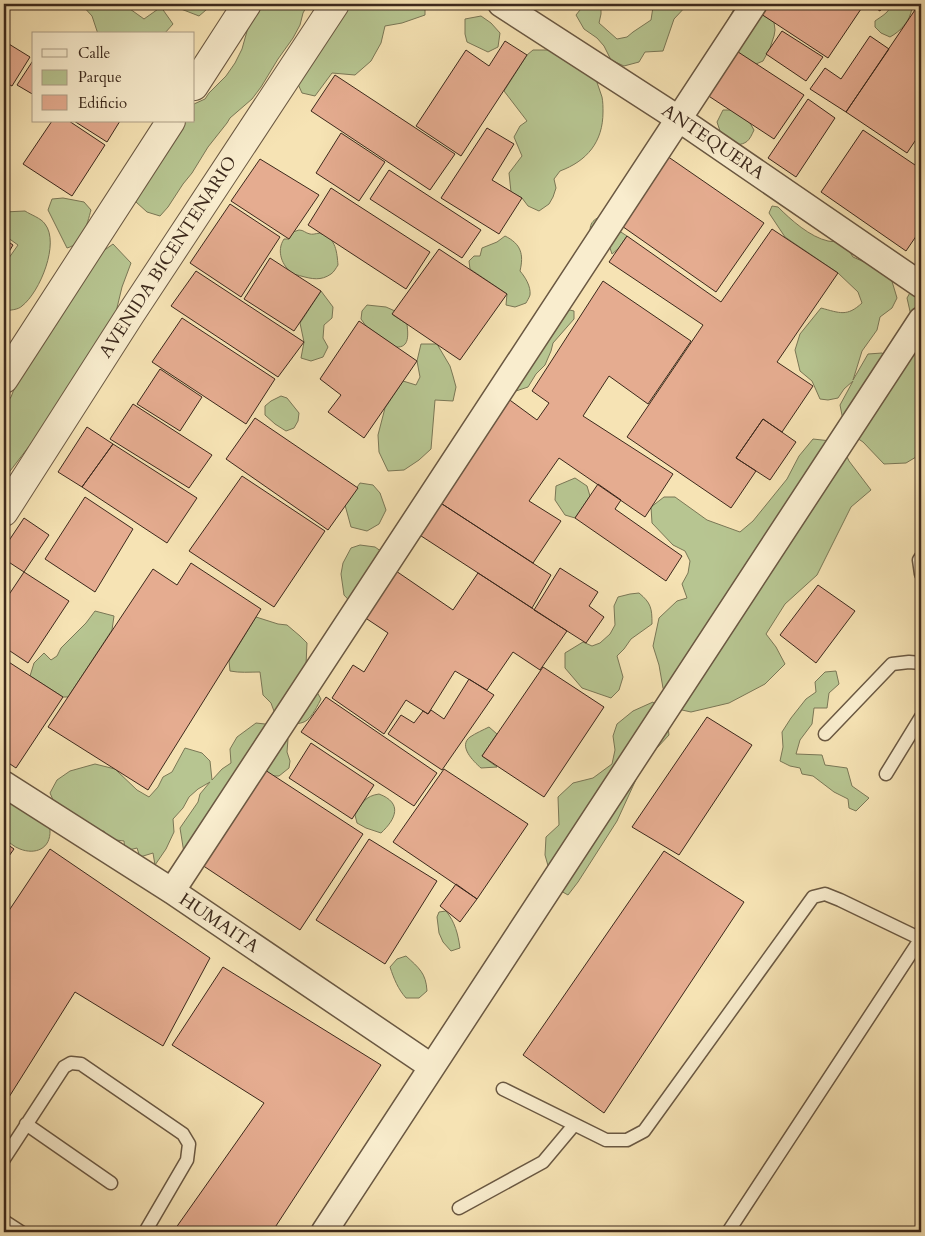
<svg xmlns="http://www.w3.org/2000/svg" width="925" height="1236" font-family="Cardo,serif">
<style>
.green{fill:#b7c591;stroke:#7a7756}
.building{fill:#e5ac90;stroke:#3c291c}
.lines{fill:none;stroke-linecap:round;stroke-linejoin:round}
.service-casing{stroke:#6a5842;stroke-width:15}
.minor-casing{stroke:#6a5842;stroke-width:28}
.tertiary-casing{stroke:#6a5842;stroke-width:30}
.service{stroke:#f9edce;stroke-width:12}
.minor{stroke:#f9edce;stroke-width:25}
.tertiary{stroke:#f9edce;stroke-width:28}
.labels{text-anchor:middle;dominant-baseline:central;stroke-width:5;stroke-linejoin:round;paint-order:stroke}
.street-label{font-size:18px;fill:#3c291c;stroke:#f9edce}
</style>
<rect width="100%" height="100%" fill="#f6e3b4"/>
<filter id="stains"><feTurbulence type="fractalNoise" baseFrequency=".004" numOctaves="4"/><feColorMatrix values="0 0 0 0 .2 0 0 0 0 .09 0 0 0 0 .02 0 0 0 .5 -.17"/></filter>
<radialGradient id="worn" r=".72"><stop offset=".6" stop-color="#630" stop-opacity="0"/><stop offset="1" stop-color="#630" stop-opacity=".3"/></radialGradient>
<!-- green -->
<path class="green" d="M81 4H123L144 19 161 7 173 24 164 34H98L92 16Z
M177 4H213L199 16 181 9Z
M264 4H308L303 13 300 25 293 38 278 59 261 87 252 99 230 118 227 123 208 147 192 173 183 184 168 207 160 216 147 212 136 202 139 189 175 121H194V104L205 99 209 93 226 76 235 63 242 49 249 24Z
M317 4H425V15L402 23 385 26 381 43 371 61 355 75 332 73 315 96 302 93 293 73V53Z
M592 4 601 9V14L599 23 617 39 627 37 633 32 651 20 653 7 657 4H688L674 19 663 51 645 52 639 62 624 66 611 60 604 46 597 38 584 29 576 15 584 5Z
M745 4 774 22 775 30 774 36 770 48 763 61 756 64 717 54 726 33 725 25 734 9Z
M894 4H909L912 8C910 21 901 31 890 37L881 33 875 27V21C879 18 883 16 887 12 890 9 890 6 894 4Z
M481 16 491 23 500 33 498 47 488 52 467 42 465 34V19Z
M533 50H573L589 59C593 72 598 84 602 97 603 102 603 107 603 112 603 142 587 161 560 171L554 179 556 188 553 197 549 204 539 211 528 206 522 198 511 192 509 173 522 156 514 137 520 126 527 121 504 91 527 55Z
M723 110H732L750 123 754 130C749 141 747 144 735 145L720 131 717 122Z
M63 198 84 202 91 210C87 224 83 244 67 248L48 210 52 199Z
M772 206 778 207C791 220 810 237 828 241 832 242 836 241 840 241L848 249 853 257 882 270 891 278 897 298 892 308 880 317 877 330 862 351 853 380 868 354 882 353 895 363 916 338 907 298 921 273V454L906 463 884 464 863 442 845 430 840 405 853 381 844 389 838 398 828 400 820 399 812 381 800 371 795 350 800 334 821 308C840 313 847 317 862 303L858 292 838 273 785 237 769 213Z
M25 211C31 215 41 218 45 224 60 243 40 292 22 306 18 310 10 310 4 311V265L18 245 4 235V212Z
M602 216 613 227 627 236 619 248 612 254 609 245 590 241C590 228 588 221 602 216Z
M299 230C304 230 305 233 310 234 314 235 319 232 322 234 336 238 337 253 338 265 336 268 334 272 331 274 321 281 312 279 301 276 300 276 295 274 293 274 282 266 276 251 284 239H289L293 232Z
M505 236C521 244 524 254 520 271 525 277 531 286 530 295 529 298 527 301 526 303L515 307 506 305 507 294 470 269 469 261 474 256H480L482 248 497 242Z
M113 244 131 263 122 287 110 337 30 445 4 479V407L11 397 20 374 92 259Z
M321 291 333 307 332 318 324 325 323 338 328 347 323 357 311 361 301 358 304 342 300 323Z
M367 305 386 307 395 311 393 315 407 324C408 334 410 348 396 347L366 326 361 319 362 311Z
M561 308 574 311V319L553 343 551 351 545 365 536 374 528 387 516 391 503 390 496 382V373Z
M421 344H437L450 366 453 376 456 387 453 401 435 400 431 449 419 460 404 470 388 471 379 452 378 435 385 408 403 381 416 385 420 377 417 361Z
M281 396 287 398 299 413 298 421 294 428 286 431 275 424 265 415V406L271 401Z
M813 439 840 442 849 461 871 490 851 507 817 575 785 604 766 634 776 647 785 664 765 684 729 703 691 712 673 708 663 688 659 665 653 646 659 618 677 601 687 598 682 584 688 573 690 561 685 551 673 545 652 523 651 507 664 497H675L707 520 740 532 753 521 787 479 799 456Z
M575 478 587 486 590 496 575 518 565 515 555 500 556 486Z
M360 483 373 485 380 493 386 510 379 524 367 531 351 527 345 505Z
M360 545 375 547 385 554 357 609 344 595 341 574 343 563 351 548Z
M639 593C651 603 652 608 652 624L631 639 624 649 617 656 623 677 619 690 611 698 582 688 565 668V653L583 642 592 646 600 643 610 634 615 625 614 606 618 597 630 594Z
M95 611 114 616 112 630 68 697H63L30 676 34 663 44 653 51 660 57 656 61 648 86 623Z
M256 617 278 624 287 625 300 636 307 643 306 665 311 682 321 699C308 724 306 726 278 722L271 703 263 695 260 672C249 672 240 673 230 671L229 661Z
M836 671 839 684 829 693 827 708H814L812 724 800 740 796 754 822 755 825 765 847 768 852 786 869 798 856 811 849 808 848 799 834 792 813 776 802 774 800 768 790 766 780 761 783 747 782 732 791 718 806 699 816 692 815 682 825 672Z
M653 702 667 719 669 735 644 762 617 821 578 882 568 895 554 887 545 855 546 837 559 825 558 797 573 783 593 778 612 764 615 750 613 736 617 724 633 711Z
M256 723 274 725 288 739 287 752 290 761 289 768 279 776H273L184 853 180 828 198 802 200 794 210 782 198 789 189 797 183 808 173 819 174 832 166 849 155 865 153 853 140 857 137 848 125 851 124 841 108 839 104 831 91 833 57 809 50 793 57 780 70 771 95 764 115 769 137 790 149 797 158 787 163 777 172 772 185 748 202 753 210 761 212 780 222 769 231 763 230 749 237 737Z
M489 727 497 734 482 756 497 767 481 768C473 761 458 746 470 737 476 733 483 730 489 727Z
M4 790 47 819C48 822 50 827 50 830 51 849 35 855 20 849 14 847 9 842 4 838Z
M379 794C403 803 396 819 381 833L366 828 357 823 355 815C362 803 365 796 379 794Z
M446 911C455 922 458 934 460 948L451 951 443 942 439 933 437 917 439 912Z
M406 956C419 968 426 973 427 991L419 998H406C398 989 394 979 390 967L397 959Z"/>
<!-- building -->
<path class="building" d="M759 4H853L861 9 828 58 755 10Z
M869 4H885L880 11Z
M919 4H921V80L916 88 921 91V132L907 153 846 112Z
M782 31 823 57 806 81 766 54Z
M870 36 889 49 846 112 810 89 825 68 841 79Z
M4 41 30 57 12 86 4 82Z
M505 41 527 55 461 156 416 126 466 50 489 66Z
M732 48 804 95 774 139 701 91Z
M34 59V95L17 85Z
M335 75 455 154 430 190 311 111Z
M808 99 835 118 796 177 768 158Z
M52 121H69L105 145 72 196 23 164Z
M74 121H120L107 142Z
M487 128 514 144 492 180 522 198 499 234 441 198Z
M863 130 921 169V229L906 251 821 192Z
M341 133 385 162 359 201 316 173Z
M667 156 764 223 716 292 619 224Z
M260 159 319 195 289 239 231 201Z
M389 170 481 230 462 258 370 199Z
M331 188 430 252 406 289 308 225Z
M230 204 280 237 241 297 190 263Z
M772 229 838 273 777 362 813 386 782 432 763 419 736 458 756 471 731 508 627 437 703 325 609 262 627 236 721 302Z
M4 239 13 245 4 260Z
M439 249 507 294 460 360 392 314Z
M270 258 321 291 294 331 244 299Z
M196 271 304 342 278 377 171 306Z
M603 281 691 341 648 404 609 376 583 416 673 474 645 517 559 458 529 501 561 521 533 563 436 500 507 398 537 420 549 403 532 391Z
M182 318 275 379 246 424 152 362Z
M359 321 417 361 364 438 328 412 341 395 320 379Z
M160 369 202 397 180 431 137 404Z
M133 404 212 455 189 488 110 439Z
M255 418 358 488 328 530 226 459Z
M763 419 796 442 770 480 736 458Z
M87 427 113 444 82 487 58 472Z
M113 444 197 498 167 543 82 487Z
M242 476 325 531 274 607 189 551Z
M598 484 621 500 615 509 682 556 666 581 575 518Z
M85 497 133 529 95 592 45 559Z
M436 500 551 575 532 608 415 532Z
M24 518 49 535 24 572 4 559V548Z
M191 563 261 609 148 790 48 727 153 569 177 585Z
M560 568 598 592 589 606 604 617 586 643 534 610Z
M396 571 453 610 478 573 567 631 540 670 513 652 487 690 455 671 428 714 406 700 384 734 332 698 353 665 364 672 388 633 364 617Z
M24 572 69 601 28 663 4 647V602Z
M818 585 855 611 816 663 780 635Z
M4 659 63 697 16 768 4 760Z
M543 667 604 707 544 797 482 756Z
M469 679 494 695 442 770 388 734 401 715 414 723 423 711 428 714 431 710 444 719Z
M326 697 437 773 414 806 301 732Z
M707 717 752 745 679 855 632 827Z
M311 743 374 785 352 819 289 778Z
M262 768 363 834 300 930 199 863Z
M444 769 528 824 477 899 393 842Z
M369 839 437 881 385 964 316 920Z
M4 842 14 849 4 863Z
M50 849 210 958 163 1046 75 992 4 1105V918Z
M664 851 744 902 604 1113 523 1055Z
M456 884 477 899 460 922 440 906Z
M223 967 381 1065 272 1232H173L264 1103 172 1045Z"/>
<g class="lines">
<!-- service casing -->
<g class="service-casing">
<path id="service" d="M921 557 919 560 921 574
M825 734 892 664 909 662 921 663
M886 774 921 717
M503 1089 606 1140H627L644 1131 813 897 825 894 840 900 921 939
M26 1124 111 1183
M4 1159 64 1067 71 1063 81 1064 183 1134 189 1144 187 1160 145 1232
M459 1208 543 1162 574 1125
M4 1221 21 1232
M728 1232 921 938"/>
</g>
<!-- minor casing -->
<g class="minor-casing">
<path id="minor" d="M501 4 679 119 921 285
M4 784 172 891 432 1067
M172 891 754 4
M324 1232 921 320"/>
</g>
<!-- tertiary casing -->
<g class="tertiary-casing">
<path id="tertiary" d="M194 86 247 4
M4 379 171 121
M4 512 130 315 335 4"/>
</g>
<!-- service -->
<use href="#service" class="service"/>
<!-- minor -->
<use href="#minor" class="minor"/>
<!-- tertiary -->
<use href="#tertiary" class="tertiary"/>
</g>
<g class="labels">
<!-- street labels -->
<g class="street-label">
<text transform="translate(713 142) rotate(34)">ANTEQUERA</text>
<text transform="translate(168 257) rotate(-57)">AVENIDA BICENTENARIO</text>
<text transform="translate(219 923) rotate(34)">HUMAITA</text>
</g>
</g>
<!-- margin -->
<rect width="925" height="1236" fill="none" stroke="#f6e3b4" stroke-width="20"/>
<rect x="5" y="5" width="915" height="1226" fill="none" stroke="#3c291c" stroke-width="2.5"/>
<rect x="10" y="10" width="905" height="1216" fill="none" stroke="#3c291c"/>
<!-- legend -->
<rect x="32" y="32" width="162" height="90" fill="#f9edce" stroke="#ad9f87"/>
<rect x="42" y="49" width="25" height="8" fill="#f9edce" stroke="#ad9f87"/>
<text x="78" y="58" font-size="15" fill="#3c291c">Calle</text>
<rect x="42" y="70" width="25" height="15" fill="#b7c591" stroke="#ad9f87"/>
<text x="78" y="82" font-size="15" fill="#3c291c">Parque</text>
<rect x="42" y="95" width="25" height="15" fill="#e5ac90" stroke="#ad9f87"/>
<text x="78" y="108" font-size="15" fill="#3c291c">Edificio</text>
<rect width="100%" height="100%" filter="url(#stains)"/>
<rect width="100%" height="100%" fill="url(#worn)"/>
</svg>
